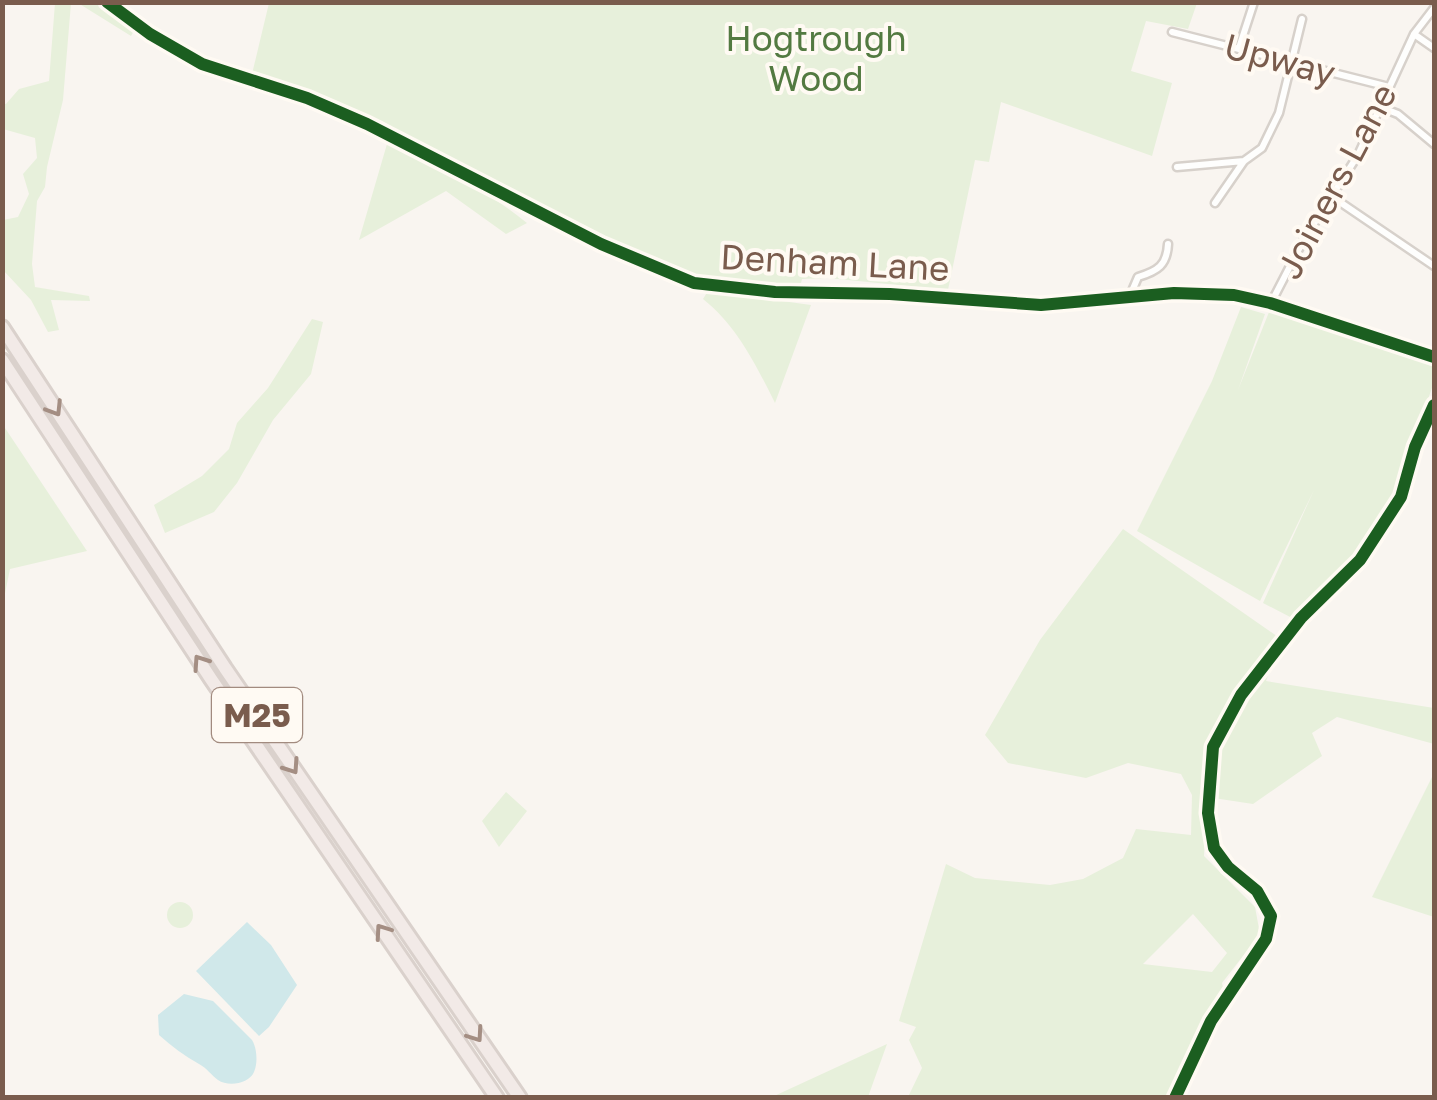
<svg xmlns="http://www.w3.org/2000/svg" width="1437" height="1100" font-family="'Golos Text',sans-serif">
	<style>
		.green { fill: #e7f0db; fill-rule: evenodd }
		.water { fill: #d0e8ea }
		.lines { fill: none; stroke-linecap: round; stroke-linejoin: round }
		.minor-casing { stroke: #d7d1cb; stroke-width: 11 }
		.motorway-casing { stroke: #dad1cc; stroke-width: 18 }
		.minor { stroke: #fefefd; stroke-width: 6 }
		.motorway { stroke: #f2eae7; stroke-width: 12 }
		.cycleway-casing { stroke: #fffaf3; stroke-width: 19 }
		.cycleway { stroke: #1b5e20; stroke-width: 12 }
		.oneway { stroke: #a48e83 }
		.labels { text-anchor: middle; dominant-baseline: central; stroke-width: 8; stroke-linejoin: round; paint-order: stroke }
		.shield { fill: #fffaf3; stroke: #a28b7f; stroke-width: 2.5 }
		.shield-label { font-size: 32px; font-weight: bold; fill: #7a5c4d }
		.park-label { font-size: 35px; fill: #537a41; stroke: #fffaf3 }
		.street-label { font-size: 35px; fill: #7a5c4d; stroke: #fffaf3 }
	</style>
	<rect width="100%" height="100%" fill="#f9f5f0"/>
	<path class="green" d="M55,3H71L63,100L47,167L45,187L37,201L32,264L35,287L89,296L90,301L51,300L59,330L48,332L31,300L3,270V220L18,217L29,194L23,174L37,158L35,138L3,129L2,103L6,104L19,89L49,81Z
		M78,3H96L135,29L131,36Z
		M269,3H1197L1188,29L1146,21L1131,71L1172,83L1152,156L1001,102L989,162L975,160L948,290L828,278L802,279L800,287C727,288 688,279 622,248L616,252L510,196L382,121L252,74Z
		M387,144C435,164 487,190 527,223L506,234L446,191L359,240Z
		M708,291L811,305L775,403C756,365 737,326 703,299Z
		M1241,307L1265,314L1238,390L1269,312L1332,329L1434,363V382L1394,498L1350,562L1294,619L1263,603L1314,490L1260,601L1137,531L1212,381Z
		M312,319L323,322L311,374L273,420L237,483L214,512L165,533L154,505L202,476L229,449L237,423L268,388Z
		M3,425L87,551L10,569L3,603Z
		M1123,529L1281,639L1266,681L1434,708V744L1337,717L1312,733L1322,756L1253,804L1207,797L1204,856L1255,907L1260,934L1222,983L1225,996L1174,1097H908L922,1068L909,1040L916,1027L899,1021L946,864L975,878L1050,885L1083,879L1123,858L1136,829L1191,835L1192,795L1181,774L1128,763L1086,778L1008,763L985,735L1040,640ZM1193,914L1227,953L1212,972L1143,964Z
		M1434,773V917L1372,897Z
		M506,792L527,811L499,847L482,821Z
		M167 915a13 13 0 1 1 26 0a13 13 0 1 1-26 0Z
		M887,1044L868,1097H772Z"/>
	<path class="water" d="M247,922L271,945L297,985L269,1027L259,1036L196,971Z
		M184,994L213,1001L252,1040C257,1048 258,1063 254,1072C249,1084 228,1087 218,1080C211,1075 207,1068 199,1064C185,1056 171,1046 159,1035L158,1015Z"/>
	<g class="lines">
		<g class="minor-casing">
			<path id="minor" d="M107,2L150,34L202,64L307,98L367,124L601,244L694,283L775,292L890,294L1041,305L1174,293L1234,295L1270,303L1434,357
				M1172,32L1389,87
				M1414,34L1434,48
				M1239,48L1254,2
				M1380,107L1398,114L1434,144
				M1177,167L1244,161
				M1331,196L1434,266
				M1215,203L1244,161L1262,148L1279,113L1302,19
				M1129,298L1138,277C1158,271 1167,265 1168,244
				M1271,303L1303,241L1358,155L1414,34L1434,8
				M1175,1098L1211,1021L1266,939L1271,916L1257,891L1228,867L1214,848L1208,813L1213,747L1241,695L1301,618L1360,560L1401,497L1415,447L1434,405"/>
		</g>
		<g class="motorway-casing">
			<path id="motorway" d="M2,327L225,668L520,1098
				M2,360L211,679L497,1098"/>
		</g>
		<use href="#minor" class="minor"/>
		<use href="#motorway" class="motorway"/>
		<g class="cycleway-casing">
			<path id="cycleway" d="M107,2L150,34L202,64L307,98L367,124L601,244L694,283L775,292L890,294L1041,305L1174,293L1234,295L1270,303L1434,357
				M1175,1098L1211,1021L1266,939L1271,916L1257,891L1228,867L1214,848L1208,813L1213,747L1241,695L1301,618L1360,560L1401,497L1415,447L1434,405"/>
		</g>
		<use href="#cycleway" class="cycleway"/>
	</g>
	<defs><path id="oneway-chevron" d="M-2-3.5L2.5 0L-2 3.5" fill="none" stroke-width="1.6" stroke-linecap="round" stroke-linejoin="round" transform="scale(2.5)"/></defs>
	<g class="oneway">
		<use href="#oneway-chevron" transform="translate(55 409) rotate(58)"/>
		<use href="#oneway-chevron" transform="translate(200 662) rotate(-124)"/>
		<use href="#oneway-chevron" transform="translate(292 767) rotate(56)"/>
		<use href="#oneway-chevron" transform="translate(382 931) rotate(-125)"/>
		<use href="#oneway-chevron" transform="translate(476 1035) rotate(55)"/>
	</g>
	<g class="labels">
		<rect class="shield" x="212" y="688" width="90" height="54" rx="8"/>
		<g class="shield-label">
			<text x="257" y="715">M25</text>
		</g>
		<g class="park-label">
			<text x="816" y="38">Hogtrough<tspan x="816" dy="40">Wood</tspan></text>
		</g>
		<g class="street-label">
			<text transform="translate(1280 59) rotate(15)">Upway</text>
			<text transform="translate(1336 181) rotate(-62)">Joiners Lane</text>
			<text transform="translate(835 262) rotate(3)">Denham Lane</text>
		</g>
	</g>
	<rect width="1437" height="1100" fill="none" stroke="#7a5c4d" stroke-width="10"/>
</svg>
